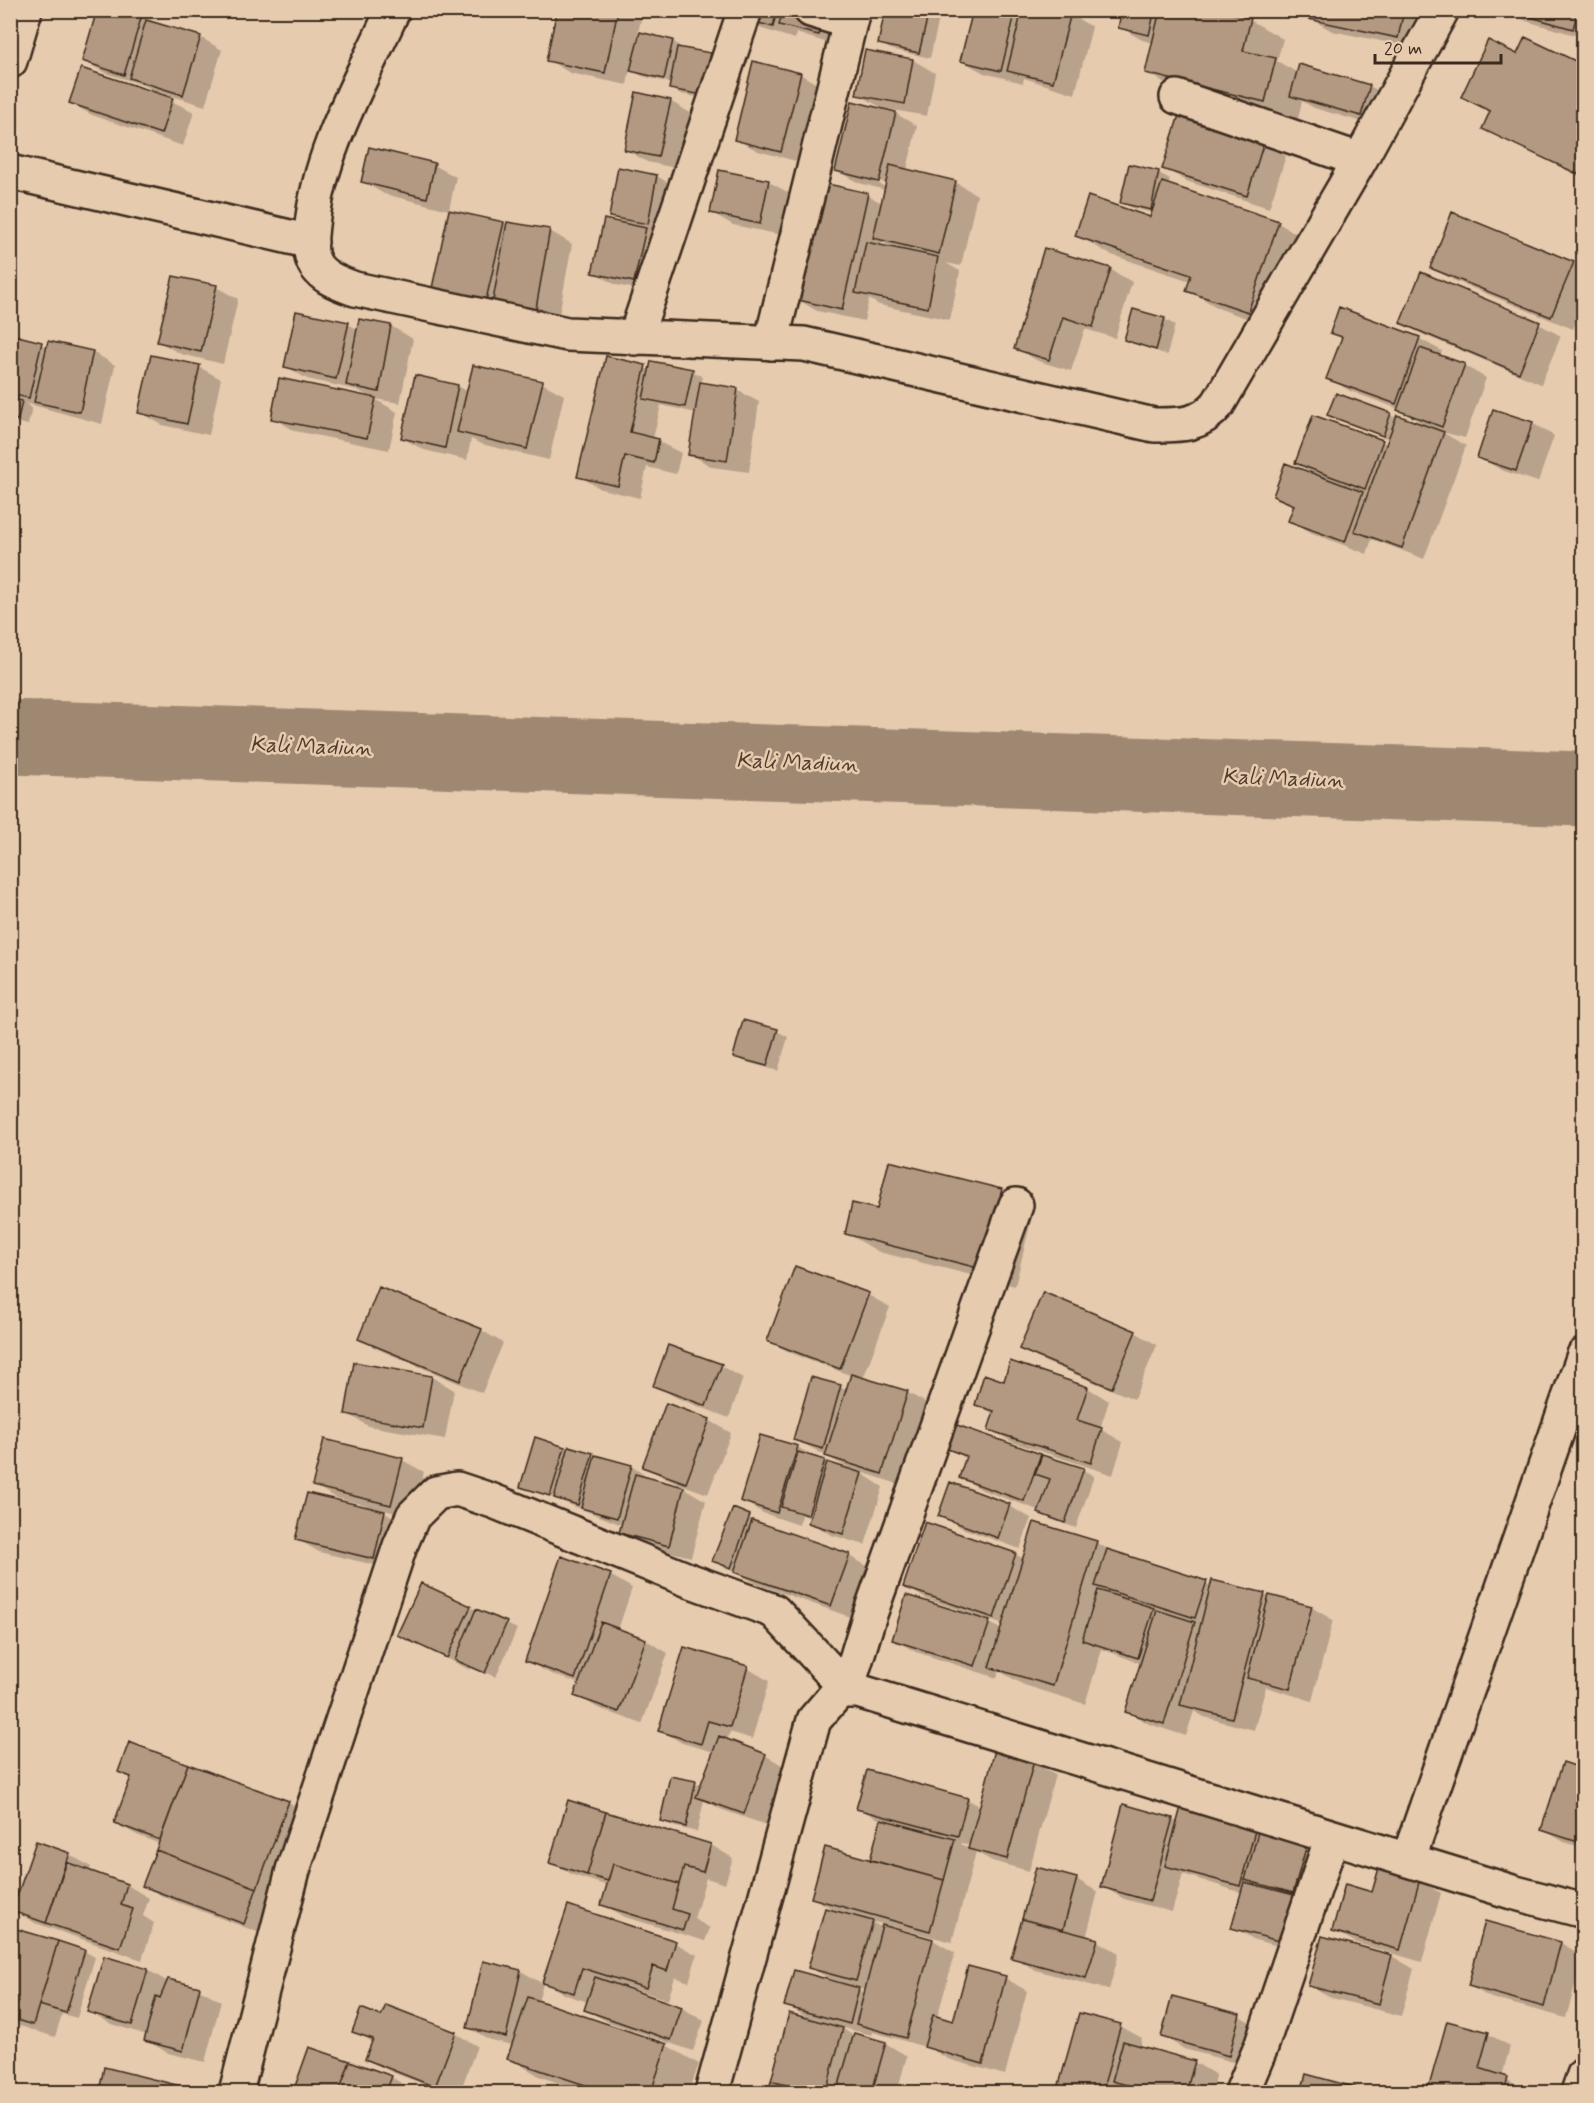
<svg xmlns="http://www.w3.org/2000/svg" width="1594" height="2103" font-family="Mynerve,sans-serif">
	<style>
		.shadow { fill: #0003; fill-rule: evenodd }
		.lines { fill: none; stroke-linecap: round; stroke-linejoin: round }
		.river { stroke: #9e8872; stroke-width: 75 }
		.building { fill: #b39981; stroke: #3b2a1e; stroke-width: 1.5 }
		.minor-casing { stroke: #3b2a1e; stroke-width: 38 }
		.minor { stroke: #e7cbae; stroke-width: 33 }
		.labels { text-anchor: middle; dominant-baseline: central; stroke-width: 5; stroke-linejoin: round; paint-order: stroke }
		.water-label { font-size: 22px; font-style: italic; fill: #4f3d2f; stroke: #e7cbae }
	</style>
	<rect width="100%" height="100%" fill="#e7cbae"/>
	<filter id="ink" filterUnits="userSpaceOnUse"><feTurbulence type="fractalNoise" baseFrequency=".0167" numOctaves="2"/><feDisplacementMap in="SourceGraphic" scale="12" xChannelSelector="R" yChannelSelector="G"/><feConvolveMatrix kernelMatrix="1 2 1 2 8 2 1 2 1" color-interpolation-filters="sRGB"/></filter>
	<g filter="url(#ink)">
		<path class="shadow" d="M122,10L200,37L222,50L205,106L159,92V95L194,112L183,146L92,115L70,103L157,93L144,85L105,73L84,61Z
			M559,10H643L638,33L673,41L683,49L711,55L721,61L713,100L681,94L670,88L671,83L642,76L630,69L627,85L570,73L548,60Z
			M741,10H851L841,47L796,33L795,39L762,29L740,17Z
			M887,10H918L939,19L930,58L890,49L880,43Z
			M974,10H1055L1070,14L1092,27L1075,94L1024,78L1023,83L984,73L962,61Z
			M1123,10H1212L1250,20L1283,39L1277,61L1298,73L1370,86L1392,99L1383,128L1314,108L1302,101L1298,119L1179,91L1146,72L1153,43L1142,40L1120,27Z
			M1311,10H1428L1420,49L1332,31L1310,18Z
			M1507,10H1584V45L1582,37L1526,21Z
			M1518,56L1584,67V179L1484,128L1491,112L1463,96Z
			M913,60L935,73L927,116L882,108L858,94Z
			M800,74L822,87L803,163L758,151L736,139Z
			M670,101L692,114L680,169L647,162L625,149Z
			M895,113L917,126L907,170L955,182L977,195L961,266L946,263L960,271L950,320L879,305L869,299L864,321L817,311L795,298L867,195L882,203L885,190L859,183L837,171ZM874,177L886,184V188L872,179ZM882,242L892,248L881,246Z
			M1264,143L1286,156L1269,208L1186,181L1164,168Z
			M434,165L456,177L449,210L384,194L362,181Z
			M1130,166L1159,173L1170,179L1168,185L1278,223L1311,242L1281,330L1220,309L1188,290L1190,281L1109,254L1077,235L1151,219L1153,213L1132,208L1122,202Z
			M720,172L769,182L791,194L782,235L733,225L711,212Z
			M657,176L678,189L669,235L650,232L667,242L656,293L616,285L594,272L624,224L610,216Z
			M503,223L550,231L572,244L557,326L456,300L434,288Z
			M1573,263L1584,269V303L1573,329L1453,280L1431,267Z
			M1110,269L1132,282L1115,338L1085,329L1071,371L1038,361L1016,348Z
			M216,287L238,299L223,364L181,354L159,342Z
			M1340,309L1420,339L1442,351L1440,357L1465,366L1486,378L1465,438L1442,432L1466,446L1424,559L1372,539L1367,554L1312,533L1290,521L1295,507L1274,496L1318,477L1297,463L1382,441L1387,445L1389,439L1329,414L1337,395L1397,418L1423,424L1399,409L1350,391L1328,378L1343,339L1332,332Z
			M1164,319L1175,325L1167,355L1126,340Z
			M361,321L391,326L413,339L400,403L375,399L397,412L389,450L295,431L273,418L370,397L357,390L307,379L285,366L348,324L359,330Z
			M1402,322L1539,324L1561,336L1541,384L1424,335Z
			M10,336L48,347L49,343L93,352L115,365L102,424L25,403L32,408L28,425L10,421Z
			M607,358L651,370L692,371L703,377L701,384L737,390L759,402L749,472L712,467L690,454L696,413L661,405L653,439L681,453L676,474L647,467L640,498L601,489L579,476Z
			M199,367L221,379L209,435L162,425L140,412Z
			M416,377L458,386L468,392L542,383L564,395L549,460L481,444L471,439L467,460L424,450L402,438Z
			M1532,423L1554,436L1538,482L1501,470L1479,457Z
			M777,1031L788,1037L778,1071L746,1062L735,1056Z
			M1001,1191L1034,1209L1015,1286L879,1252L846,1233L878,1211Z
			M868,1295L890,1307L863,1379L908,1393L930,1405L904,1486L858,1471L883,1487L865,1545L831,1535L809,1522L811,1518L802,1515L799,1525L763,1513L741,1500L797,1447L828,1464L852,1470L795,1439L840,1387L847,1391L852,1376L791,1353L769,1341Z
			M481,1330L503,1343L482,1393L382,1351L360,1339Z
			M1135,1332L1157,1345L1134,1399L1043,1361L1021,1349Z
			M721,1366L743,1378L729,1418L677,1398L655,1385Z
			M432,1377L454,1390L445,1439L368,1426L346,1413Z
			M1005,1383L1088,1388L1109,1401L1100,1429L1123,1442L1113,1475L1012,1442L990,1429L995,1415L977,1404Z
			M709,1420L731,1433L708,1494L666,1479L644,1466Z
			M955,1425L1083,1470L1094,1476L1076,1528L1050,1519L1041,1511L982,1490L960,1477L967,1459L947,1447Z
			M564,1448L631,1466L653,1480L684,1488L706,1501L691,1557L643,1545L621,1532L622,1525L522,1486Z
			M402,1460L424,1472L413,1517L379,1509L407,1525L396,1570L319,1552L297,1539L366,1508V1505L336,1498L314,1485Z
			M951,1484L1009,1506L1031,1518L1020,1549L962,1528L940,1515Z
			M733,1510L760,1524L849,1556L871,1568L853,1618L757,1584L714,1561Z
			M1096,1542L1116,1554L1212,1586L1264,1595L1311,1607L1333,1620L1312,1701L1266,1687L1254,1730L1204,1717L1194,1711L1186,1736L1149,1724L1127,1711L1142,1664L1102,1649L1085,1704L1024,1685L999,1671L997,1678L916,1652L894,1640L959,1613L960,1610L926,1599L904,1586L1015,1554L1024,1559ZM986,1619L1004,1625L1002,1630L985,1620Z
			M610,1575L632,1588L618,1630L646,1640L668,1653L642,1724L598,1708L576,1695L580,1684L549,1673L527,1661Z
			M470,1607L517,1629L496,1677L471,1667L470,1670L399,1634Z
			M747,1668L769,1681L752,1739L730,1732L727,1741L765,1755L787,1768L766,1825L720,1809L704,1800L697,1832L672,1826L662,1820L671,1777L702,1786L714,1752L682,1743L660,1730Z
			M1033,1762L1055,1775L1029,1871L992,1861L976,1852L952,1942L870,1921L883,1928L933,1940L955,1953L937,2018L954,2022L1005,1978L1027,1991L1005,2075L948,2059L929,2048L873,2032L872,2035L840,2027L854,2036L885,2043L907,2056L897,2092H770L790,2015L811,2020L786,2005L834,1981L810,1968L838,1912L813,1898L871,1862L882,1821L858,1808L967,1799L981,1807ZM962,1843L970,1845V1849L961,1844ZM855,1988L867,1990L866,1994Z
			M120,1771L288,1802L321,1821L266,1935L166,1898L144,1886L160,1844L137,1835L115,1823L132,1779Z
			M1584,1771V1848L1564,1842L1542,1829Z
			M1185,1798L1331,1848L1308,1954L1255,1940L1233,1927L1242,1893L1183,1874L1172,1912L1124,1899L1102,1886L1172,1819L1179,1823Z
			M711,1845L733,1858L725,1884L706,1878L694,1919L710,1928L705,1941L625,1917L603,1905L608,1886L573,1875L551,1862Z
			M69,1854L91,1867L89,1872L127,1885L149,1898L143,1916L154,1923L142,1960L35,1923L14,1910Z
			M1076,1879L1098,1892L1086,1938L1097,1941L1119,1953L1109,1990L1035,1970L1013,1957Z
			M1419,1880L1441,1893L1422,1962L1356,1943L1334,1930L1373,1893Z
			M569,1907L675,1943L697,1955L689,1982L675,1977L668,2000L625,1986L624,1989L682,2008L704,2021L693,2051L608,2022L586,2010L588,2002L566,1995L544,1982Z
			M1486,1923L1561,1943L1583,1956L1566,2018L1491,1998L1469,1986Z
			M14,1930L84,1951L95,1957L77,2018L62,2014L55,2037L10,2023V1943Z
			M1323,1938L1392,1956L1414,1969L1401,2016L1332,1998L1310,1985Z
			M105,1958L148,1970L168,1982L199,1989L221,2001L205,2062L168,2053L146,2040L147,2035L111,2024L89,2011Z
			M521,1971L543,1984L538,2002L666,2045L699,2064L689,2092H587L541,2077L509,2058L513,2045L490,2040L468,2027Z
			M1080,2015L1120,2026L1142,2038L1140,2047L1194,2062L1216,2075L1212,2092H1135L1128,2089L1127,2092H1059Z
			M1239,2016L1261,2028L1251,2067L1184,2049L1162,2036Z
			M382,2018L455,2033L477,2046L460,2092H444L389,2071L367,2059L373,2042L354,2031Z
			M1488,2034L1510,2046L1502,2077L1529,2092H1435L1429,2090Z
			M310,2049L391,2077L413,2090L412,2092H295Z
			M106,2069L192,2090L196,2092H100Z
			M1307,2076L1367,2092H1302Z"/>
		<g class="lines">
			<path class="river" d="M10,737L1584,789"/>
		</g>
		<path class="building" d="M97,10H127L142,15L124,75L82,61Z
			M557,10H618L605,73L546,61Z
			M740,10H777L773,27L738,17Z
			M783,10H825L819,35L779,25Z
			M885,10L929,11L919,53L878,44Z
			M973,10H1016L1001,71L960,61Z
			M1022,10L1071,13L1053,82L1007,71Z
			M1122,10H1155L1149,35L1118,28Z
			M1160,10H1219L1251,18L1243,51L1276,58L1265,102L1145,73Z
			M1310,10H1404L1398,38L1308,19Z
			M1506,10H1578L1573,29Z
			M146,20L201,36L183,95L129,78Z
			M1584,28V45L1579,44Z
			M640,32L673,40L664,79L630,71Z
			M1525,37L1584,65V177L1482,129L1490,111L1461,97L1488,40L1517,54Z
			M677,47L711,53L703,95L669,89Z
			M865,50L913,59L905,104L856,95Z
			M753,61L801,73L781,152L734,140Z
			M1299,64L1370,85L1361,116L1290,96Z
			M81,68L173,98L161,134L69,103Z
			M636,92L671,100L658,157L624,150Z
			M852,101L896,112L879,182L835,171Z
			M1179,115L1264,142L1247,196L1162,169Z
			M369,147L435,163L427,198L361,182Z
			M1129,164L1159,171L1151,210L1120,203Z
			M890,165L956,181L939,254L873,238Z
			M618,167L657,175L648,224L609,217Z
			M719,170L769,180L760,224L710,213Z
			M819,182L868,193L842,310L794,299Z
			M1162,182L1279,221L1248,312L1186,291L1191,275L1075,236L1088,196L1150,217Z
			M449,210L504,222L486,300L432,288Z
			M1452,212L1574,262L1551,317L1430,268Z
			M604,219L646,228L634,282L592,273Z
			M507,222L550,229L535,314L492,306Z
			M866,242L938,257L928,308L855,293Z
			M1044,248L1111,268L1093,327L1063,317L1049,360L1014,349Z
			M1421,272L1540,322L1519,373L1400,323Z
			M173,276L217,285L201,352L157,342Z
			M1339,307L1420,337L1396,404L1326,379L1342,337L1330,333Z
			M1133,309L1165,318L1156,350L1124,340Z
			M296,311L349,322L336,379L284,367Z
			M359,319L391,325L379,392L346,385Z
			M10,334L42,342L29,398L10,394Z
			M48,341L93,351L80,412L34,402Z
			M1420,348L1465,364L1442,427L1397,410Z
			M151,355L200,365L187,424L138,413Z
			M606,356L646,365L630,432L659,439L654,463L625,456L618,486L577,477Z
			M651,361L693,369L685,407L643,399Z
			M473,365L543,381L527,449L457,432Z
			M415,375L458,385L445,448L401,438Z
			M279,378L376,398L367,438L271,419Z
			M700,382L738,388L727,461L688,455Z
			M1336,393L1391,413L1383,436L1327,415Z
			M10,398L22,401L18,420L10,419Z
			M1493,409L1533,422L1516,471L1477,458Z
			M1313,415L1383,440L1365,489L1295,463Z
			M1397,415L1444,432L1402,548L1354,531Z
			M1285,463L1363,492L1345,542L1288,521L1294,505L1273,496Z
			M743,1020L778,1029L767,1066L733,1057Z
			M889,1161L1002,1189L982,1269L845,1234L852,1203L877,1209Z
			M795,1266L869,1293L840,1369L767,1341Z
			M379,1287L482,1329L460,1381L358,1339Z
			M1043,1292L1136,1331L1112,1388L1019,1349Z
			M668,1345L722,1364L706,1406L653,1386Z
			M1010,1361L1088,1387L1077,1420L1102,1428L1091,1463L988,1430L994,1411L975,1405L984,1374L1004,1381Z
			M354,1362L432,1376L423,1428L345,1414Z
			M851,1374L908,1391L882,1474L825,1456Z
			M811,1377L841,1385L823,1449L793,1440Z
			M666,1403L710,1419L686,1483L642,1467Z
			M954,1424L1041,1454L1024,1501L959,1478L966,1456L945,1448Z
			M760,1435L798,1446L777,1513L740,1501Z
			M535,1437L565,1447L550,1496L520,1487Z
			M324,1439L403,1458L391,1505L312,1486Z
			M569,1446L593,1453L578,1505L554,1498Z
			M798,1452L825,1460L808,1515L781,1507Z
			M595,1455L632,1465L617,1518L581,1508Z
			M1042,1455L1084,1468L1065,1523L1038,1513L1050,1479L1035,1474Z
			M827,1462L862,1473L843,1534L808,1523Z
			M635,1474L684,1487L669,1546L619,1533Z
			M950,1482L1010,1504L998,1538L938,1516Z
			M307,1493L385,1511L374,1559L295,1540Z
			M733,1508L750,1515L731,1568L712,1561Z
			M752,1520L850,1554L831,1606L734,1572Z
			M925,1522L1016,1553L994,1618L903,1587Z
			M1034,1522L1097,1541L1053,1686L989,1667Z
			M1107,1549L1207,1581L1195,1618L1095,1586Z
			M561,1556L611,1574L575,1679L525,1661Z
			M1212,1580L1265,1593L1232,1718L1180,1705Z
			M421,1583L471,1606L447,1658L397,1635Z
			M1098,1590L1154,1608L1138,1658L1082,1640Z
			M906,1595L990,1621L975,1666L892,1640Z
			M1269,1595L1312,1606L1290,1689L1247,1678Z
			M476,1609L507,1622L485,1673L455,1660Z
			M1157,1610L1195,1622L1164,1724L1125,1712Z
			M601,1622L646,1639L619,1712L574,1696Z
			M684,1647L748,1666L730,1727L708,1721L701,1744L658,1731Z
			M719,1736L766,1754L744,1814L696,1797Z
			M129,1742L188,1764L160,1840L114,1823L131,1777L118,1772Z
			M995,1750L1034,1761L1007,1859L968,1849Z
			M1563,1762L1584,1769V1844L1541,1830Z
			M188,1764L289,1801L257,1888L156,1850Z
			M867,1770L968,1798L958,1836L856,1809Z
			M670,1776L696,1781L686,1827L660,1821Z
			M1184,1796L1259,1816L1240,1886L1165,1866Z
			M568,1800L606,1812L587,1875L549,1863Z
			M1123,1804L1173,1818L1150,1901L1101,1887Z
			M606,1812L711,1844L703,1872L684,1867L679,1884L613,1864L608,1881L587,1875Z
			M881,1819L955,1839L944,1880L870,1860Z
			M1261,1821L1310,1834L1293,1893L1245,1880Z
			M36,1841L70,1853L46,1923L12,1911Z
			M825,1847L944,1880L930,1931L811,1898Z
			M156,1850L257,1888L244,1924L142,1886Z
			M66,1862L127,1884L121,1905L133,1909L120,1948L46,1923Z
			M613,1864L679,1884L672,1909L688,1914L683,1930L601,1905Z
			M1036,1867L1077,1878L1063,1930L1022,1919Z
			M1379,1868L1420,1879L1400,1950L1332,1931L1345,1884L1372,1892Z
			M1244,1882L1298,1896L1286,1943L1231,1928Z
			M568,1905L676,1941L667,1971L653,1966L646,1988L582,1968L574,1993L542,1983Z
			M825,1908L873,1921L856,1981L808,1968Z
			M1022,1919L1098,1939L1086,1978L1011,1958Z
			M1485,1921L1561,1942L1544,2007L1468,1986Z
			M882,1925L933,1939L906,2038L856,2024Z
			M13,1928L58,1941L33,2025L10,2018V1938Z
			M1322,1936L1392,1955L1379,2004L1308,1986Z
			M58,1941L85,1950L66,2013L39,2005Z
			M104,1956L148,1969L132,2025L87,2012Z
			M483,1961L521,1970L506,2037L467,2028Z
			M968,1966L1006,1976L983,2064L924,2047L933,2015L953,2021Z
			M794,1970L859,1988L850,2024L784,2006Z
			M595,1977L682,2007L671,2040L584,2010Z
			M168,1979L200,1987L183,2051L144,2041L156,1996L160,1998Z
			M1172,1996L1240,2014L1229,2056L1161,2037Z
			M528,1997L667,2044L651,2092H606L507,2059Z
			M386,2005L456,2032L435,2087L365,2059L373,2039L352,2032L361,2008L381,2016Z
			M789,2013L843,2028L826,2092H813L771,2081Z
			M1079,2013L1121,2024L1102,2092H1057Z
			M1447,2021L1489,2032L1479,2068L1508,2077L1504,2092L1428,2090Z
			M854,2033L886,2042L872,2092H837Z
			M1123,2041L1195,2061L1186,2092H1154L1112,2081Z
			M309,2047L350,2061L339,2092H293Z
			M350,2061L392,2076L386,2092H339Z
			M104,2067L193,2089L192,2092H99Z
			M1306,2074L1372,2092H1301Z
			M771,2081L813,2092H768Z"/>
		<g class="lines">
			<g class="minor-casing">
				<path id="minor" d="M393,10C362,79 320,149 312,225C311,235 309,247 312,257C317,276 338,283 355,289L567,334L804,344L1154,425C1181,425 1199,426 1218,404L1360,160L1442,10
					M811,10L850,22
					M10,61L25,10
					M1177,97L1360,160
					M10,172L311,242
					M635,338L745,10
					M771,343L853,10
					M847,1689L869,1617L1016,1205
					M1408,1860L1584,1355
					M236,2092L293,1870L400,1546L413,1516L436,1493L457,1489L493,1501L691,1581L774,1611L847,1689
					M712,2092L814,1720L839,1691H858L1512,1892L1584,1911
					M1242,2092L1261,2047L1332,1837
					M1578,2092L1584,2075"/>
			</g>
			<use href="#minor" class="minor"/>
		</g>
	</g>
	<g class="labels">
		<g class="water-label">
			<text transform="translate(311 747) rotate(2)">Kali Madiun</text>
			<text transform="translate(797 763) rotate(2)">Kali Madiun</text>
			<text transform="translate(1283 779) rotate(2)">Kali Madiun</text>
		</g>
	</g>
	<rect width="1594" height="2103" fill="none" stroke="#e7cbae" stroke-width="36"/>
	<rect x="18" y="18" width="1558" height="2067" fill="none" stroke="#3b2a1e" stroke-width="2" filter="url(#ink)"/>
	<path d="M1375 54v9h126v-9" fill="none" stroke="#3b2a1e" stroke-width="3"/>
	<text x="1384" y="54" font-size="18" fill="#3b2a1e" stroke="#e7cbae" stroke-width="4.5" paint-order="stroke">20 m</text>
</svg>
